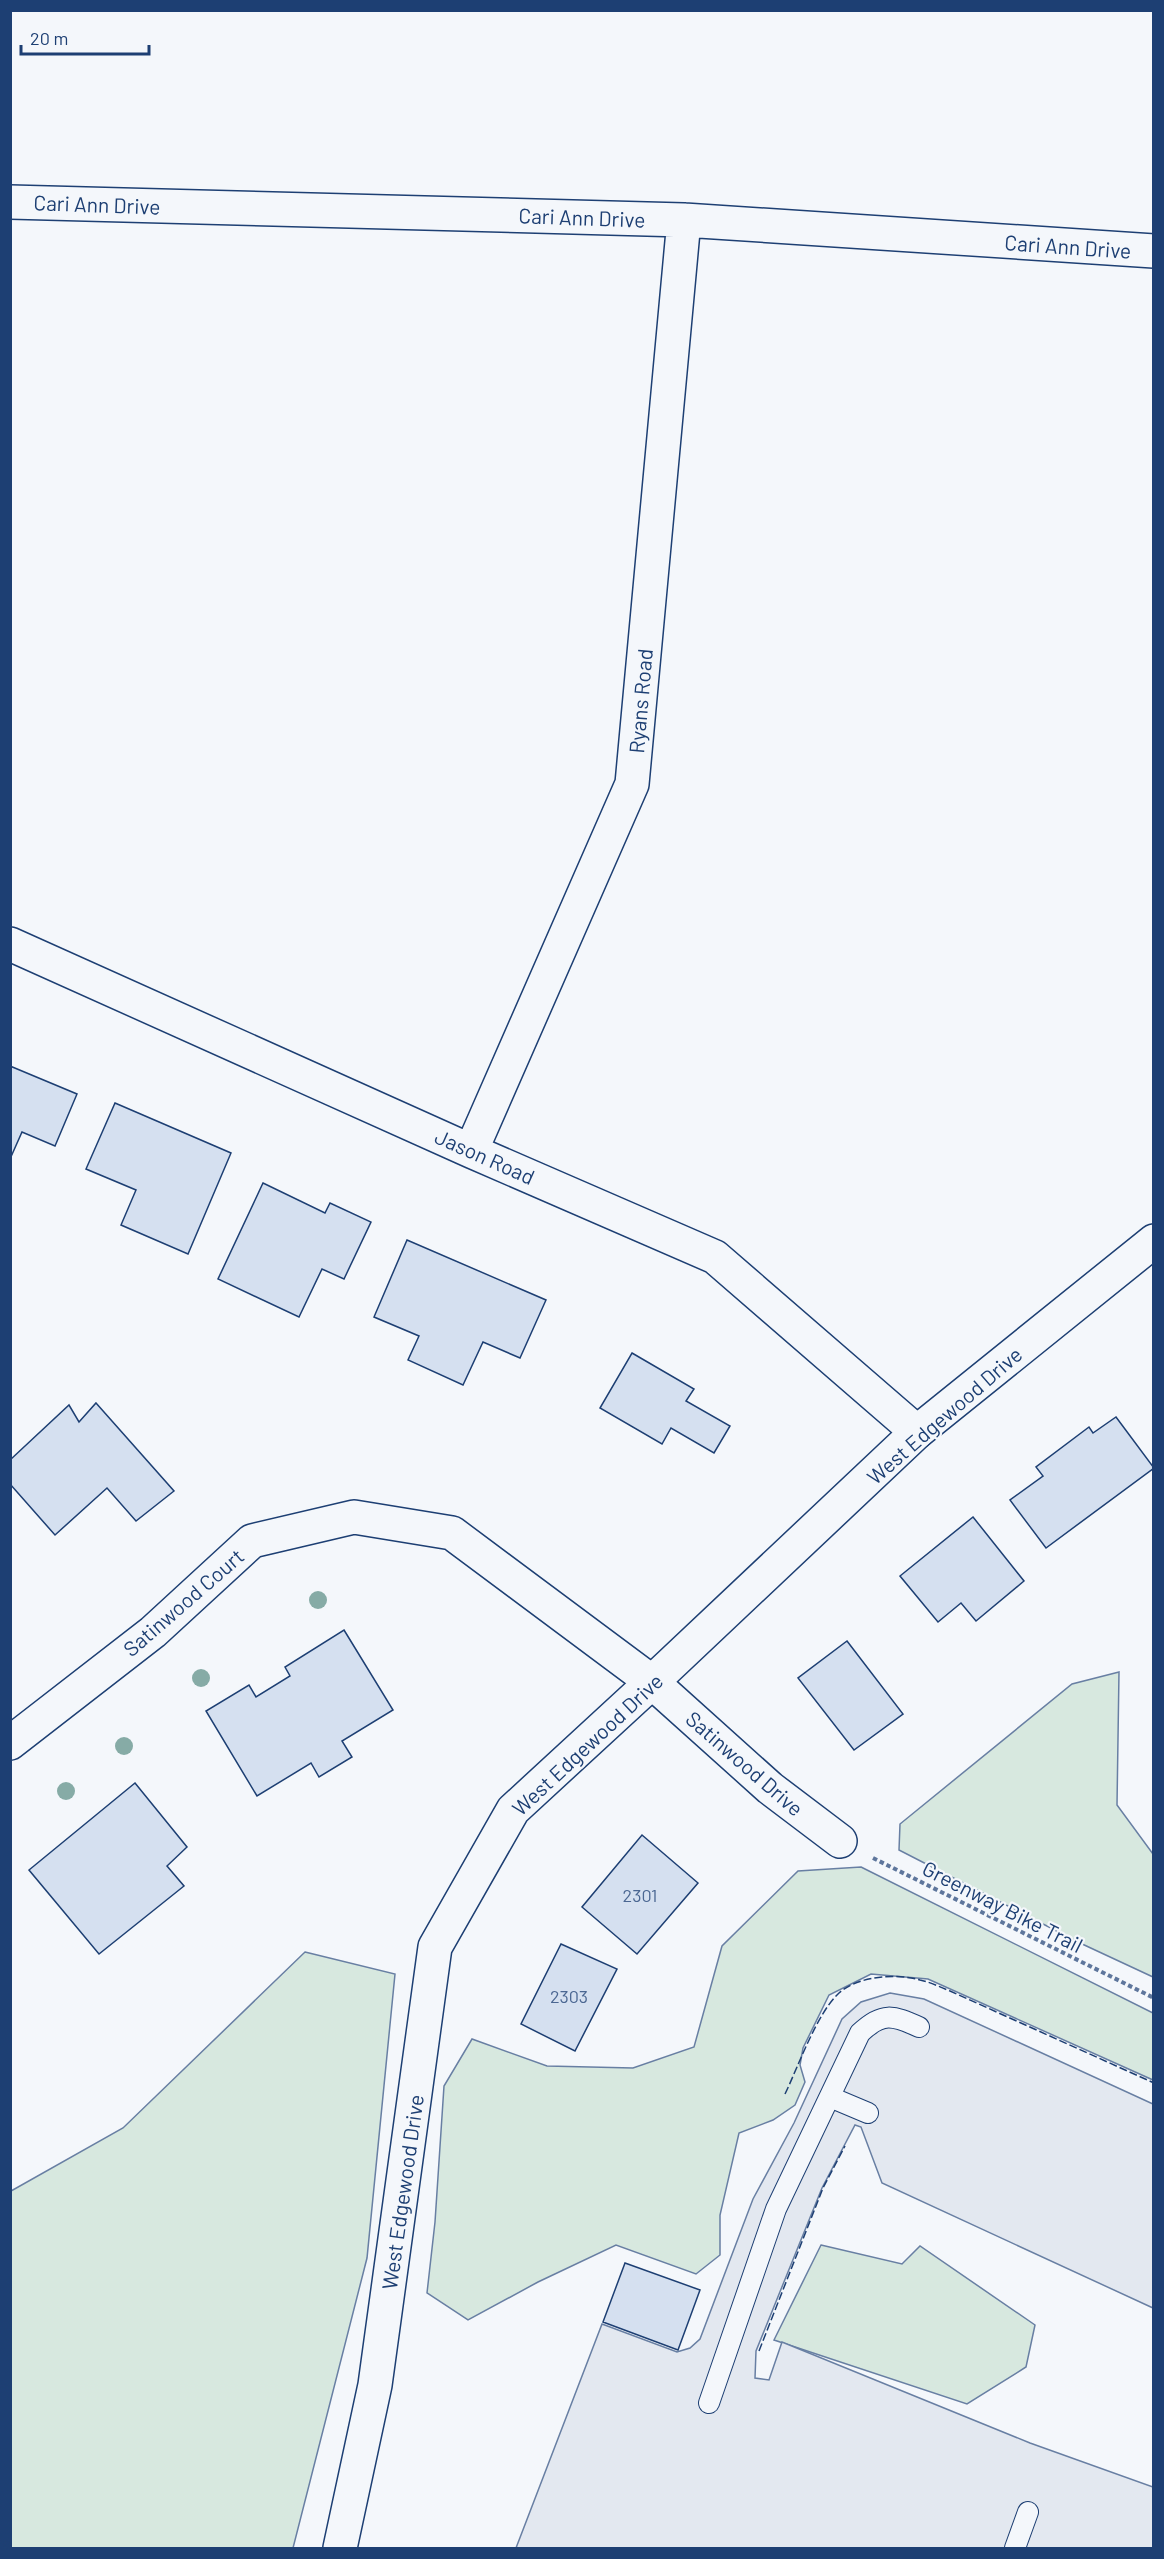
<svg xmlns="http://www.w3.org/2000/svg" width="1164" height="2559" font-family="Barlow,sans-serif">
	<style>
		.green { fill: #d7e8df; stroke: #687fa3; stroke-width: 1.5 }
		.parking { fill: #e3e8f0; stroke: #687fa3; stroke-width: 1.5 }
		.building { fill: #d5e0f0; stroke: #1d3f73; stroke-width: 1.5 }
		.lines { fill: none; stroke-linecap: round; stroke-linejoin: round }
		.lane-casing { stroke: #1d3f73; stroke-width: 22 }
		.street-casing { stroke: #1d3f73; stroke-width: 36 }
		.secondary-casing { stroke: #1d3f73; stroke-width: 36 }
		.path { stroke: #5e769c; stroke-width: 4; stroke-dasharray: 4.5 3; stroke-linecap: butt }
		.lane { stroke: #f4f7fb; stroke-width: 20 }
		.street { stroke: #f4f7fb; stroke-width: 33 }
		.secondary { stroke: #f4f7fb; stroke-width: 33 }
		.fence { stroke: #1d3f73; stroke-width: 1.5; stroke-dasharray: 8 3; stroke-linecap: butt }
		.tree { fill: #86aba6 }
		.labels { text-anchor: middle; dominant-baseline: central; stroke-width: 4.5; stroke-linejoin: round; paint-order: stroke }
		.number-label { font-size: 18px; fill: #4b6792 }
		.street-label { font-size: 21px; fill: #1d3f73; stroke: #f4f7fb }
	</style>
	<rect width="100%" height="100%" fill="#f4f7fb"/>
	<path class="green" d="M1119,1672L1117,1805L1153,1854V1977L1080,1943L899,1850L900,1824L1072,1684Z
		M861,1867L1153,2013V2080L928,1979L871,1974L829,1995L803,2048L800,2065L805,2082L795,2105L773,2120L739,2133L720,2215V2255L696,2274L616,2245L538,2282L468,2320L427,2293L435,2222L444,2086L472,2039L547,2066L633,2068L694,2047L722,1946L798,1871Z
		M305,1952L395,1974L367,2258L293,2548H11V2191L123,2128Z
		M821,2245L902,2264L920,2246L1035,2325L1026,2367L967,2404L774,2340Z"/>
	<path class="parking" d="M890,1993L924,1999L1153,2104V2308L882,2183L861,2127L855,2125L822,2188L756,2351L755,2378L769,2380L782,2342L1030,2443L1153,2487V2548H516L602,2324L677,2352L690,2348L700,2339L753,2199L794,2123L842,2019L861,2002Z"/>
	<path class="building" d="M10,1066L77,1094L55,1146L22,1132L10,1159Z
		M115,1103L231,1153L188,1254L121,1225L136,1190L86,1169Z
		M263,1183L325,1213L330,1203L371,1222L344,1279L322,1269L299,1317L218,1279Z
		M407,1240L546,1300L520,1358L483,1342L463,1385L408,1360L419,1336L374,1317Z
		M632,1353L694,1389L686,1401L730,1426L714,1453L671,1428L662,1444L600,1408Z
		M96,1403L174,1491L136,1521L107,1488L55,1535L10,1484V1460L69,1405L79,1422Z
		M1116,1417L1154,1468L1046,1548L1010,1500L1043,1476L1036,1467L1089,1427L1093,1433Z
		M973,1517L1024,1581L976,1621L961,1603L938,1622L900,1576Z
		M344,1630L393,1710L342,1741L352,1757L319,1777L311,1763L257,1796L206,1711L249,1685L256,1697L290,1676L285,1667Z
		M847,1641L903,1714L854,1750L798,1678Z
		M135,1783L187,1847L167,1866L184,1886L99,1954L29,1870Z
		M642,1835L698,1883L637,1954L582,1907Z
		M561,1944L617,1969L575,2051L521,2024Z
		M625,2263L700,2290L678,2350L603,2322Z"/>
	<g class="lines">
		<g class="lane-casing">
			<path id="lane" d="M830,2097L868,2113
				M709,2403L776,2209L860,2033C882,2012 893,2015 919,2027
				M1015,2548L1028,2512"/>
		</g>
		<g class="street-casing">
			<path id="street" d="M10,202L684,220L1154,251
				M10,944L471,1151L715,1257L917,1432
				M471,1151L632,784L684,220
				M10,1743L153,1632L252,1541L354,1517L452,1533L652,1682L770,1788L840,1841"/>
		</g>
		<g class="secondary-casing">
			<path id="secondary" d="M340,2548L375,2385L435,1947L513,1810L652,1682L917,1432L1154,1241"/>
		</g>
		<path class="path" d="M873,1858L1154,1998"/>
		<use href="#lane" class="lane"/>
		<use href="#street" class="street"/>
		<use href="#secondary" class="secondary"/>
		<path class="fence" d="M785,2094C798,2067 817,2013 839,1993C858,1976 896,1973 920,1980C930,1982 940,1987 950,1991L1154,2083
			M759,2351L823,2188L845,2146"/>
	</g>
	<g class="tree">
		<circle cx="318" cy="1600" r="9"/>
		<circle cx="201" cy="1678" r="9"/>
		<circle cx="124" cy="1746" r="9"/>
		<circle cx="66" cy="1791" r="9"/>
	</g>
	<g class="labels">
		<g class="number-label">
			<text x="640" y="1895">2301</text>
			<text x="569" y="1996">2303</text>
		</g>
		<g class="street-label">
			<text transform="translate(97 204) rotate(2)">Cari Ann Drive</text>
			<text transform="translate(582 217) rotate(2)">Cari Ann Drive</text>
			<text transform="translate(1068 246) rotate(4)">Cari Ann Drive</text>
			<text transform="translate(640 701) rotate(-85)">Ryans Road</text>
			<text transform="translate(485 1156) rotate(24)">Jason Road</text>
			<text transform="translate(944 1415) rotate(-41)">West Edgewood Drive</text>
			<text transform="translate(183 1602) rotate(-41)">Satinwood Court</text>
			<text transform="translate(587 1744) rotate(-43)">West Edgewood Drive</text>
			<text transform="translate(745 1763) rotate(41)">Satinwood Drive</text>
			<text transform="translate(1003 1906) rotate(27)">Greenway Bike Trail</text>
			<text transform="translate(402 2192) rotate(-82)">West Edgewood Drive</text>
		</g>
	</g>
	<rect width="1164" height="2559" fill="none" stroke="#1d3f73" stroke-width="24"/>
	<path d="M21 45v9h128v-9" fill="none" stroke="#1d3f73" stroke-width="3"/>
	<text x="30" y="45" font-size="18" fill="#1d3f73" stroke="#f4f7fb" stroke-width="4.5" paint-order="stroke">20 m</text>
</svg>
